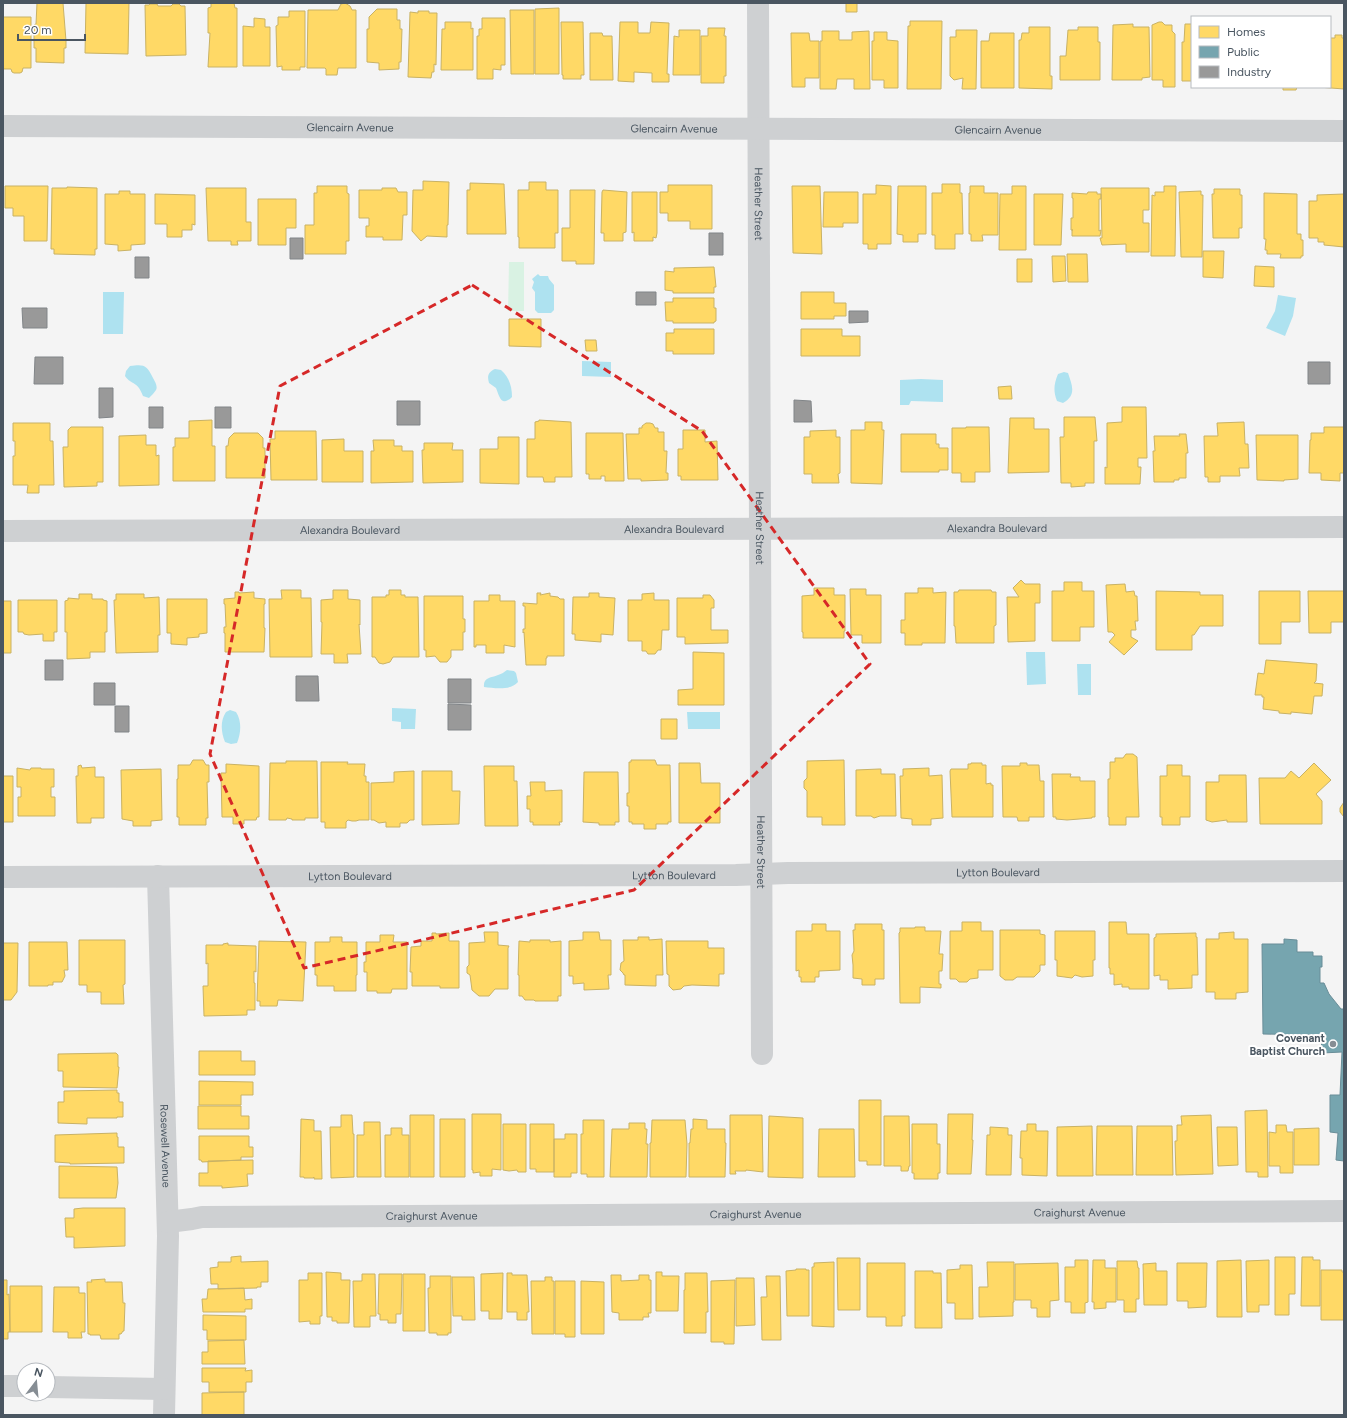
<svg xmlns="http://www.w3.org/2000/svg" width="1347" height="1418" font-family="Figtree,sans-serif">
	<style>
		.green { fill: #d9f2e3 }
		.water { fill: #aee2f0 }
		.homes { fill: #ffd966; stroke: #c9b264 }
		.public { fill: #76a5af; stroke: #698d98 }
		.industry { fill: #999; stroke: #818588 }
		.lines { fill: none; stroke-linecap: round; stroke-linejoin: round }
		.minor { stroke: #ced0d2; stroke-width: 22 }
		.marked { fill: none; stroke: #d62828; stroke-width: 3; stroke-dasharray: 8 5; stroke-linejoin: round }
		.poi-dot { fill: #868d94; stroke: #fff; stroke-width: 1.5 }
		.labels { text-anchor: middle; dominant-baseline: central; stroke-width: 4; stroke-linejoin: round; paint-order: stroke }
		.street-label { font-size: 11px; fill: #4a5661; stroke: #fff }
		.poi-label { font-size: 11px; font-weight: bold; fill: #4a5661; stroke: #fff; text-anchor: end }
	</style>
	<rect width="100%" height="100%" fill="#f4f4f4"/>
	<path class="green" d="M509,262H524V311H508Z"/>
	<path class="water" d="M538,274L540,276H548L549,279L554,285V310L551,313H538L535,310V292L532,288L534,282L532,279Z
		M103,292H124L123,334H103Z
		M1278,295L1296,298L1293,316L1285,336L1266,328L1275,311Z
		M582,361L611,362V377L582,376Z
		M130,366C144,364 147,365 153,378C155,382 158,386 156,390C154,393 151,396 149,398L143,396C137,380 132,386 125,376L126,371Z
		M495,369L501,370C509,377 512,386 512,397C501,408 499,395 496,388L489,383C487,376 488,372 495,369Z
		M1064,372L1068,373C1072,385 1077,395 1063,403L1057,401C1053,391 1054,384 1058,374Z
		M921,379L943,380V402L911,401L909,405H900V380Z
		M1026,652H1045L1046,684L1027,685Z
		M1077,664H1091V695H1078Z
		M507,670L514,671L516,673L518,682C510,691 494,688 484,687C483,677 491,678 498,675C502,674 504,672 507,670Z
		M392,708L416,709L415,729H401V722L392,721Z
		M230,710L236,712C242,721 241,733 237,743L231,744L225,742C221,732 220,721 226,712Z
		M687,712H720V729H688Z"/>
	<path class="homes" d="M37,3H63L66,41V48H64V63L36,62V48H34V25L36,24Z
		M86,3H129L128,54L85,53Z
		M211,3H234L235,8H237V67H208L210,33H208V8L211,7Z
		M345,3L350,6L352,10H356V68H338L337,75H326V69L325,68H307L308,10H338L341,4Z
		M846,3H857V12H846Z
		M150,4H157L158,6H171L173,4H179L181,6H185L186,55L146,56L145,5H149Z
		M559,8V74H535V9Z
		M377,9H397V20H400V29H402L401,62H399V69L379,70V63L367,62V29H369V17Z
		M510,10H534V74H511Z
		M289,11H305V67H300V70H282V66L277,67L276,26L278,25V17H289Z
		M418,11H429V13H437L436,65L434,64V72H432L431,78L408,77L410,12L418,13Z
		M3,17H31V68H23L22,72L20,73H14L12,72L11,69H3Z
		M254,18L265,19V27H270V66H243V26L254,27Z
		M482,18H505V65H501V70L493,69V79H477V36H479V29H482Z
		M910,21H942L941,89H907L908,26H910Z
		M445,22H471V29L473,28V70H441L442,29H445Z
		M561,22H583L584,75H581V79H563V75H562Z
		M620,22H638V33H650L651,22L669,23L667,74H669V82H652V73L634,72V82L618,81Z
		M1159,22H1162L1165,25H1172V31L1175,34V87H1163V80H1152V25Z
		M1133,24V27H1149L1150,77L1142,78V80H1112L1113,25Z
		M1185,24H1192V81H1182V42H1184Z
		M1029,27H1050V76H1052V89L1019,88V40H1021L1022,33H1029Z
		M1078,27H1098V42H1100V80H1060V56H1066L1068,30H1078Z
		M708,28H725L724,36H726V76H724V83H701V36H708Z
		M679,30H700V75H673L674,36L679,37Z
		M956,30H977L976,89H962L963,78L954,80L950,76V37H956Z
		M822,31H839V40H852V32L869,31L870,89H854V79H837L836,89H820V41H822Z
		M874,32H887V40L898,41V88H884V80H872V41H874Z
		M590,33H602L603,36H612L613,80H590Z
		M791,33H809L810,41H819V78H805V87H792Z
		M990,33H1014V88H981V41H989Z
		M1335,35H1342V38H1344V89L1318,87H1330V38H1335Z
		M1283,87H1297L1296,90H1283Z
		M423,181L449,182L448,225H447V237L427,236L421,241L412,231L413,190H423Z
		M529,182H546V190H558V233H555V248H519V237H518V190H529Z
		M470,183L504,184L506,234H467V190H470Z
		M942,184H960V193H962L963,234H955V249H935V235H932V193H942Z
		M668,185H712V229H690V221H668V213H660V192H668Z
		M876,185L891,186V244H877V249H868V244H863V194H876Z
		M5,186H48L47,241H24V216H13V208H5Z
		M317,186H347V193L349,194V241H346V254H305V225H314V193H317Z
		M792,186H820L822,254L793,253Z
		M898,186H926V234H918V242H903V235L897,234Z
		M970,186H984V193H998V235H982L983,241H971V234H969V193H970Z
		M1012,186H1026V250H999L1000,194H1012Z
		M1164,186H1176L1175,256H1151L1152,195L1155,196V192H1164Z
		M67,187L97,188V249H95V255L54,254V249H51L52,188H67Z
		M206,188H246V222H251V241H237L238,245H231V241H208Z
		M382,188H396L398,192H407V215H403L402,240H383V237H366V226H369V218H359V190H382Z
		M1101,188H1149V210H1143V223H1149V252H1126V244L1102,245L1100,238H1102Z
		M1214,189H1240V195H1242V228H1239V238H1213L1212,194H1214Z
		M570,190H595L594,264H576V261H562V228H570Z
		M603,190L627,192L626,232L623,233V241H604V233H601L602,192Z
		M119,191H130V194H145V244L131,245V250L118,251V245L105,244V194H119Z
		M1201,191V195H1203L1202,257H1181L1179,192Z
		M632,192H657V233L656,238L653,237V241H634V232L632,233Z
		M824,192H858V223H843V227H823Z
		M1088,192H1097V194H1101V199H1099V231L1101,230L1100,236H1072V230H1073H1071V218H1073V198H1072V193L1087,194Z
		M1264,193L1297,194V234H1301V240H1303V256H1301V258H1280L1281,254H1267V250H1265L1266,239H1264Z
		M155,194L195,195V225L192,224V230H182V237H167V224H155Z
		M1034,194H1063L1061,245H1034Z
		M1344,194V247L1324,245V242H1318V238H1309V201H1317V195Z
		M258,199H296V228H286V245H258Z
		M1203,251H1224L1223,278L1203,277Z
		M1067,254H1087L1088,282H1068Z
		M1052,256H1065L1066,281L1053,282Z
		M1017,259H1032V282H1017Z
		M1255,266L1274,267V287L1254,286Z
		M714,267L716,287H714V293H673V291L665,290V271L674,272V268Z
		M801,292H834V303H846V316H834V319H801Z
		M673,298H714V308H716V321L714,322V323H673V321H666L665,302H673Z
		M509,319H541V347L509,346Z
		M674,329H714V354H673V351H666V333H674Z
		M801,329H842V336H860V356H801Z
		M585,340H596L597,351H586Z
		M1011,386L1012,399H999L998,387Z
		M1122,407H1146L1147,458H1138V467H1141L1140,484H1105V467L1107,468V423L1122,422Z
		M1064,417H1095L1097,441H1094V483H1085V486L1071,487V483H1061L1060,437H1064Z
		M1010,418H1034V429H1049V472L1008,473Z
		M212,420V446H215V481H173V447H175V438H189V421Z
		M539,420L571,422L572,477H555V482H544L543,477H527V439H535V422L539,421Z
		M865,422H882V430H884L882,484L851,483V430H865Z
		M1244,422L1245,444H1248L1249,468H1239L1240,476H1220V482H1208V477H1205L1204,436H1218L1217,423Z
		M13,423H50V441H53L54,485H39V493H27L28,485H13V456H15V441H13Z
		M646,423H650L653,424L655,428H658V432H664V451H667L666,473H668V480L641,481V479H628L626,434H639V428H642V426Z
		M71,427H103V482H97V486L64,487L63,447H68V430Z
		M966,427H989L990,472H975V482H961V473H952V428H966Z
		M1324,427H1344V473H1340V481L1321,480V473H1309L1310,440H1311V433H1324Z
		M683,430H705V442L717,441L718,480H681V476H678V449H683Z
		M836,430V437H840V473L838,474L839,483H812V474H804V437H810V431Z
		M275,431H316L317,480H271L270,439H275Z
		M234,433H258L263,438V448H265V478H226V446H228L229,438Z
		M586,433H623L624,481H605V476H601V479H589V474H586Z
		M901,434H936V444H939V448H948V470H939V472H901Z
		M1179,434H1186L1188,453H1186V478H1179V480H1174V482H1154L1153,451H1155L1154,436H1180Z
		M146,435V445H156V456L159,455V485L119,486V436Z
		M1256,435H1298V479L1284,480V481L1257,480Z
		M498,437H519V484L480,483V449H498Z
		M344,439V451H363V482H322V440Z
		M373,440H394V446H402V451H413V482L371,483V451H374Z
		M424,443H453L452,450H463V482L423,483L422,450H424Z
		M1021,580L1025,584H1040V603H1035V641L1008,642L1007,597H1019L1013,588Z
		M1064,582H1082V591H1094V627H1080V641H1052V591H1064Z
		M1125,584L1126,592L1134,591L1135,596H1137L1138,621H1135L1136,630H1131V637L1138,641L1124,655L1109,642L1115,635L1112,632H1108L1106,585Z
		M814,588H834V595H845V631H844V638H803V632H802V596L814,595Z
		M918,588H933V593L946,592L945,643H922V645H905V633H901V620H905V593H918Z
		M850,589H866V595H881V643H862V635H851Z
		M281,590H301V598H311L312,657H270L269,599H282Z
		M333,590H348V599L360,600V625L359,624L361,654H347L348,663H334V654H321L322,622H321V600L333,599Z
		M389,590H401V595H405V597H418L419,657H393L390,662L383,664L379,663L375,657H372V597H386V595H389Z
		M959,590H991L992,592H996V625L994,626V643H956L955,626H954V592H958Z
		M1156,591L1200,592V595H1223V626H1200L1194,635H1192V650H1156Z
		M1259,591H1300V622H1281V644H1259Z
		M1308,591H1344V622H1331V633H1309Z
		M235,592H239V593L254,592V598L265,599V604H264V628H265L264,652H225V633H224V627H226L225,604H224V599L235,598Z
		M537,593H541L540,595L550,593V596L558,597L560,599H564V656H547V658H546V665H526L524,632L523,633V629H525V606H523V603L537,604Z
		M589,593H599V597L615,598L613,635L601,634V642L575,640V634H572L573,597H589Z
		M654,593V600H669V630H662L661,650H658L655,654H648L646,651H642V641H628V600H642V594Z
		M79,594H92V599H103V600L107,601V632H105V652H90V658L67,659V632H65V601L68,600V598L79,599Z
		M116,594H144V598L159,597L160,635H158V652L116,653L114,600H116Z
		M489,595H500V601H515V647L504,645V653H486V645H476V647H474V601H489Z
		M703,595H710L714,600V608H711V630H728V643L685,644V637H677V598H703Z
		M424,596H463V619H465V632H463V650H451V657L447,662H440L435,656L426,657V650H424Z
		M167,599H207V633L199,634V637L187,638V645L171,644V633H167Z
		M18,600H57V632H54V641H43V634L29,635L24,634L23,632H18Z
		M3,601H11V653H3Z
		M693,652L724,653V705H678V690L693,689Z
		M1266,660L1317,664L1316,681L1314,683L1323,684L1322,696H1314L1312,714L1291,712V714L1279,713V711L1263,709L1264,697H1262V695H1255L1258,673L1264,674Z
		M661,719H677V739H661Z
		M1126,754H1133L1137,757L1139,817H1126V825H1109V817H1108V779H1110V762H1115V758H1123Z
		M193,760H203L206,765H209V782H207L208,818H206V825H179V817H177V779H178V765H190Z
		M631,760H655L657,765H670L671,822H668V824H656V829H644V824H632V822H629V806H627V793H629V762H631Z
		M844,760L845,825H822V817H807V791L804,788V781L807,778V761Z
		M286,761H317L318,818H305V820H292V819L287,818L286,820H269L270,763H286Z
		M321,762H348L347,764H365L364,776H366V782H369V820H359L356,821H352L348,820L346,822V828H325V822H321Z
		M679,763H700L701,783H720V823H679Z
		M971,763H982V765H986V784L991,783V785H993V817H952L950,771L951,769H968V764H971Z
		M1020,763H1027V765H1039L1040,781H1044V817H1029V821H1018L1017,817H1003L1002,766H1020Z
		M1314,763L1331,780L1316,794L1322,801V824H1260L1259,778H1285L1291,771L1299,778Z
		M226,764L259,766V817H257L256,820H244V824H233V817H222L221,773H226Z
		M81,765L82,768L95,767V777H104V818H91V823H77L76,776H78V766Z
		M1167,765H1182V776H1190V817H1180V825H1162V817H1160V776H1167Z
		M484,766H514V781H517L518,826H485Z
		M17,768L30,770L31,768H41V769H54V787H51V797H55V816H18V797H21V787H17Z
		M929,768V776L942,775L943,818L931,819V825H912V819L901,818L900,776H903V769Z
		M159,769H161L162,820L151,821V826H133V821L122,819L121,770Z
		M879,769H881V774H895L896,816H880L874,818L871,816H856V770Z
		M414,771V820H410L407,823H400V827H386V822L379,823L374,820H371V783L394,782V772Z
		M422,771H452V791H460L459,824L422,825Z
		M584,772H618L619,822H615V825H599V823L583,822Z
		M1052,774H1071L1070,777H1080V781H1095V817H1092V818L1067,820L1056,819V817H1053Z
		M1219,775H1246L1247,822H1227V820L1212,822L1206,820V782H1219Z
		M3,776H13V822H3V826Z
		M530,782H545V791L562,790V822H559L560,825H533V822H530V809H527V796H531Z
		M1344,802V817L1340,812V808Z
		M962,922H981V931H993V970H978V978L970,979L967,982H959L956,979H950V931H962Z
		M1109,922H1126L1127,934H1149V989H1129V987H1122V984L1114,985V974H1110V968H1109Z
		M812,924H826V931H840V970L819,971V977H815V982H801V977H799V970L796,971V931H812Z
		M855,924H882V930H884V979H875V985H862V979L853,978V965L852,955L854,951L853,930H855Z
		M915,927H925V931H941L939,954H943L942,971H939V984H941V988L920,987V1003H900L899,933L900,932V928H915Z
		M1000,930H1040V934L1045,935V965H1040V971L1034,977H1017L1013,980H1005L1000,976Z
		M1055,931H1095V960H1093V976L1082,977L1075,975L1072,978L1057,976V960H1055Z
		M484,932H498V945L509,946L508,948V989H495L489,996H479L472,990L470,975L467,973V967L469,965V943L485,942Z
		M583,932H599L600,940H611V975H608L609,989L584,990V983L573,984V976H569V941L583,940Z
		M1234,932V939H1248V992L1236,993V999H1215V992H1206V939H1219V933Z
		M432,933H436V934L449,933V941H459V988H440V986H412V972H410L411,947L421,946V941H432Z
		M1196,933V937H1197L1198,975H1192V988L1168,989V980H1160V975L1154,976V938L1156,937V934Z
		M380,935H394L393,942H407V989H392L391,993H377V991H367V972H364V962H366V942H380Z
		M330,937H342V942H357V975H356V991H334V986H317V975H315V942H330Z
		M638,937H649V940L662,939L663,975H656V986L625,985V975H624L623,973L620,970L621,963L624,961L623,940H638Z
		M79,940H125V984L123,985L124,1004H101V992H87V985H79Z
		M530,940H550V942L561,941V996H558V1001H535L534,1000H525L522,996H519V975H518L519,941L530,942Z
		M259,941L306,942L303,1001L278,1000L277,1006H260V1001H257Z
		M666,941H708V948H724V974H719V986L692,985L684,986L681,989L673,990L669,986V975L667,974Z
		M29,942H67L68,970H64L65,976L62,982H53V985H48V986H29Z
		M3,943H18L17,992L11,1000H3Z
		M228,943V945L256,946V972L254,971V983H255V1010H247V1015L204,1016L203,986H208V963L206,964V945H223V944Z
		M199,1051H241V1061H255V1075H199Z
		M116,1053L118,1055V1067H119L117,1088L63,1087V1071H58V1054Z
		M199,1081L253,1082V1095H241V1105H199Z
		M117,1090V1093H119V1102H123V1117H117V1118H87V1124L58,1123V1102H64V1091Z
		M859,1100H881V1165H867V1161H859Z
		M198,1106H241V1116H249V1129H198Z
		M1267,1110L1268,1177H1258V1172H1246L1245,1111Z
		M472,1114H501V1170L492,1169V1176H480V1172L473,1173V1170H472Z
		M948,1114H973L972,1140H973L971,1174H947Z
		M341,1115H352L353,1134H354V1177L331,1178L330,1127H341Z
		M410,1115H434V1177H410Z
		M730,1115H762L763,1172L746,1170V1171H735L736,1174H730Z
		M1211,1115L1213,1174L1176,1175L1175,1141H1177V1125H1182L1181,1116Z
		M769,1116L803,1118V1178L768,1177Z
		M884,1116H909L910,1166H909L908,1171H901V1166H884Z
		M301,1119L314,1120V1131H321L322,1179H314V1177L313,1178H304V1177H300Z
		M440,1119H465V1177H440Z
		M693,1119L707,1120V1129H725V1143H726L725,1177H689V1143H690L691,1129H693Z
		M583,1120H604V1177H587V1174H581V1134H583Z
		M652,1120H685L687,1144L686,1177H650V1143H651Z
		M364,1122H380L381,1177H357V1135H364Z
		M629,1123H645V1129H647L646,1144H648L647,1177H610L612,1129H629Z
		M503,1124H526V1172H518L517,1170L509,1171L503,1170Z
		M530,1124H554V1172H536V1169H530Z
		M912,1124H937V1144H940V1173H938V1179H914V1173H912Z
		M1027,1124H1036V1131H1048L1047,1176L1022,1175V1158H1020L1021,1131H1027Z
		M1276,1125H1286L1287,1132H1293V1173H1280V1166H1269V1132L1276,1133Z
		M1092,1126L1093,1176H1057V1127Z
		M1097,1126H1132L1133,1175H1096Z
		M1137,1126H1172L1173,1175H1136Z
		M990,1127L1008,1128V1135H1012L1011,1175H986L987,1135H990Z
		M1217,1127H1237L1238,1165L1218,1166Z
		M391,1128H402V1135H409V1177H385V1135H391Z
		M1319,1128V1165H1294V1129Z
		M819,1129H854L855,1177H818Z
		M117,1133V1137H118V1147H124V1163L70,1164V1163L55,1162V1135Z
		M565,1134H577V1173H571V1177H554V1139H565Z
		M199,1136H249V1147H253V1157H241V1160L202,1162L201,1160H199Z
		M253,1160V1174H247L248,1186L222,1188V1186H199V1173H208V1161Z
		M59,1166L117,1167L118,1183L116,1198H59Z
		M83,1208H125V1246L74,1248V1237H66L65,1218H74V1209Z
		M241,1256V1262L268,1261V1282H261V1287H257V1288L218,1289V1284H211L210,1268L218,1267V1262H231V1257Z
		M1275,1257H1295V1294H1289V1315H1275Z
		M1302,1257H1313V1260H1320V1306H1301Z
		M837,1258H860V1310H838Z
		M1075,1260H1088V1302L1085,1303V1313H1071V1302H1065V1267H1075Z
		M1093,1260H1105V1268H1116V1302H1106V1308L1094,1309V1302H1092Z
		M1241,1260L1242,1317H1217V1261Z
		M1269,1260V1305H1259V1312H1247L1246,1261Z
		M1117,1261H1137L1138,1268H1139V1299H1136V1312H1124V1300H1117Z
		M834,1262V1327L812,1326V1267H814V1263Z
		M987,1262H1014V1302H1013V1316L979,1317V1287H988Z
		M867,1263H905V1316H902V1326H886V1317H867Z
		M1058,1263L1059,1300L1050,1301V1317H1037V1308H1031V1300H1015V1264Z
		M1156,1263V1271H1167V1305H1144L1143,1264Z
		M1177,1263H1207L1206,1307L1188,1308V1301H1177Z
		M960,1265H972L973,1319H955V1303H947V1270L960,1269Z
		M796,1269H806V1270H809V1316H787L786,1271L796,1270Z
		M1321,1270H1342V1272H1344V1320H1321Z
		M915,1271H933V1273H941L942,1328H915Z
		M326,1272L341,1273V1280H350L349,1323H337V1321H332V1317H327Z
		M656,1272H662V1276H679L678,1311H656Z
		M308,1273H322V1316H320V1324H310V1321L299,1322V1280H308Z
		M503,1273L502,1319H489V1311H481V1274Z
		M507,1273H512V1275H527L529,1312H527V1320H517V1312H507Z
		M685,1273H707L708,1312H706V1333H684V1290H685Z
		M362,1274H375L376,1316H370V1327H354L353,1281H362Z
		M379,1274H402L401,1314H396V1323H388V1320H380V1314H378Z
		M403,1274H425V1331H403Z
		M611,1275H621V1281L639,1280V1275H649V1280H651V1313H648L649,1317H643V1320H619V1313L612,1312Z
		M430,1276H451V1333H448V1335H437V1333H429L428,1288H430Z
		M766,1276H780L781,1340H762L761,1297H767Z
		M452,1277H474L475,1320H462V1316H453Z
		M545,1277H552V1281H554V1334H532L531,1281H545Z
		M736,1278H754L755,1325L736,1326Z
		M105,1279V1282H122L123,1303H125L124,1331H123L121,1334H119V1339H101L100,1335H90V1334H88L87,1282H92L91,1280Z
		M3,1280H7V1295L9,1294L10,1332H8V1339H3Z
		M735,1280L734,1344H724V1342H711V1281Z
		M555,1281H575V1337H565V1334H555Z
		M581,1281L604,1282V1334H581Z
		M10,1286H42V1332H10Z
		M54,1287H79V1293H85V1332H81L82,1338H68V1332H53Z
		M208,1289L244,1288L245,1300L252,1299V1309H245V1312H203L202,1299H207Z
		M203,1315L246,1316V1340H207V1330H203Z
		M244,1340L245,1364H202V1352H208V1341Z
		M202,1368H246L245,1371L252,1370V1382H246V1392H209V1382H202Z
		M244,1392V1415H202V1393Z"/>
	<path class="public" d="M1284,939L1297,940V952H1313V956H1322V967H1320V983H1324L1329,994L1341,1009H1344V1161L1336,1160L1338,1133L1330,1132V1095H1340L1342,1052L1322,1053L1321,1035L1263,1034L1262,944H1284Z"/>
	<path class="industry" d="M709,233H723V255H709Z
		M290,238H303V259H290Z
		M135,257H149V278H135Z
		M636,292H656V305H636Z
		M22,308H47V328H23Z
		M849,311H868V322L849,323Z
		M35,357H63V384H34Z
		M1308,362H1330V384H1308Z
		M99,388H113V417L99,418Z
		M794,400L811,401L812,422H794Z
		M397,401H420V425H397Z
		M149,407H163V428H149Z
		M215,407H231V428H215Z
		M45,660H63V680H45Z
		M296,676H318L319,701H296Z
		M448,679H471V703H448Z
		M94,683H115V705H94Z
		M448,704L471,705V730H448Z
		M115,706H129V732H115Z"/>
	<g class="lines">
		<g class="minor">
			<path id="s1" d="M758,3L762,1054"/>
			<path id="s2" d="M3,126L1344,131"/>
			<path id="s3" d="M3,531L1344,527"/>
			<path id="s4" d="M158,876L168,1236L164,1415"/>
			<path id="s5" d="M3,877L736,875L788,873L1344,871"/>
			<path id="s6" d="M168,1222L192,1219L202,1217L1344,1211"/>
			<path d="M3,1386H24"/>
			<path d="M48,1387L164,1389"/>
		</g>
	</g>
	<path class="marked" d="M472,285L702,431L870,664L634,890L304,968L210,754L280,386Z"/>
	<circle class="poi-dot" cx="1333" cy="1044" r="4"/>
	<g class="labels">
		<g class="street-label">
			<text stroke="none"><textPath href="#s2" startOffset="347">Glencairn Avenue</textPath></text>
			<text stroke="none"><textPath href="#s2" startOffset="671">Glencairn Avenue</textPath></text>
			<text stroke="none"><textPath href="#s2" startOffset="995">Glencairn Avenue</textPath></text>
			<text stroke="none"><textPath href="#s1" startOffset="201">Heather Street</textPath></text>
			<text stroke="none"><textPath href="#s1" startOffset="525">Heather Street</textPath></text>
			<text stroke="none"><textPath href="#s3" startOffset="994">Alexandra Boulevard</textPath></text>
			<text stroke="none"><textPath href="#s3" startOffset="671">Alexandra Boulevard</textPath></text>
			<text stroke="none"><textPath href="#s3" startOffset="347">Alexandra Boulevard</textPath></text>
			<text stroke="none"><textPath href="#s1" startOffset="849">Heather Street</textPath></text>
			<text stroke="none"><textPath href="#s5" startOffset="995">Lytton Boulevard</textPath></text>
			<text stroke="none"><textPath href="#s5" startOffset="347">Lytton Boulevard</textPath></text>
			<text stroke="none"><textPath href="#s5" startOffset="671">Lytton Boulevard</textPath></text>
			<text stroke="none"><textPath href="#s4" startOffset="270">Rosewell Avenue</textPath></text>
			<text stroke="none"><textPath href="#s6" startOffset="912">Craighurst Avenue</textPath></text>
			<text stroke="none"><textPath href="#s6" startOffset="588">Craighurst Avenue</textPath></text>
			<text stroke="none"><textPath href="#s6" startOffset="264">Craighurst Avenue</textPath></text>
		</g>
		<g class="poi-label">
			<text x="1325" y="1038">Covenant<tspan x="1325" dy="13">Baptist Church</tspan></text>
		</g>
	</g>
	<rect width="1347" height="1418" fill="none" stroke="#4a5661" stroke-width="8"/>
	<rect x="1191" y="16" width="140" height="72" fill="#ffffff" stroke="#b7bbc0"/>
	<rect x="1199" y="26" width="20" height="12" fill="#ffd966" stroke="#b7bbc0"/>
	<text x="1227" y="36" font-size="12" fill="#4a5661">Homes</text>
	<rect x="1199" y="46" width="20" height="12" fill="#76a5af" stroke="#b7bbc0"/>
	<text x="1227" y="56" font-size="12" fill="#4a5661">Public</text>
	<rect x="1199" y="66" width="20" height="12" fill="#999999" stroke="#b7bbc0"/>
	<text x="1227" y="76" font-size="12" fill="#4a5661">Industry</text>
	<g transform="translate(36 1382) rotate(16)"><circle r="19" fill="#ffffff" stroke="#b7bbc0"/>
	<path d="M0-3L7 15L0 10L-7 15Z" fill="#868d94"/>
	<text y="-6" font-size="11" font-weight="bold" text-anchor="middle" fill="#4a5661">N</text>
	</g>
	<path d="M18 34v6h67v-6" fill="none" stroke="#4a5661" stroke-width="2"/>
	<text x="24" y="34" font-size="12" fill="#4a5661" stroke="#ffffff" stroke-width="3" paint-order="stroke">20 m</text>
</svg>
